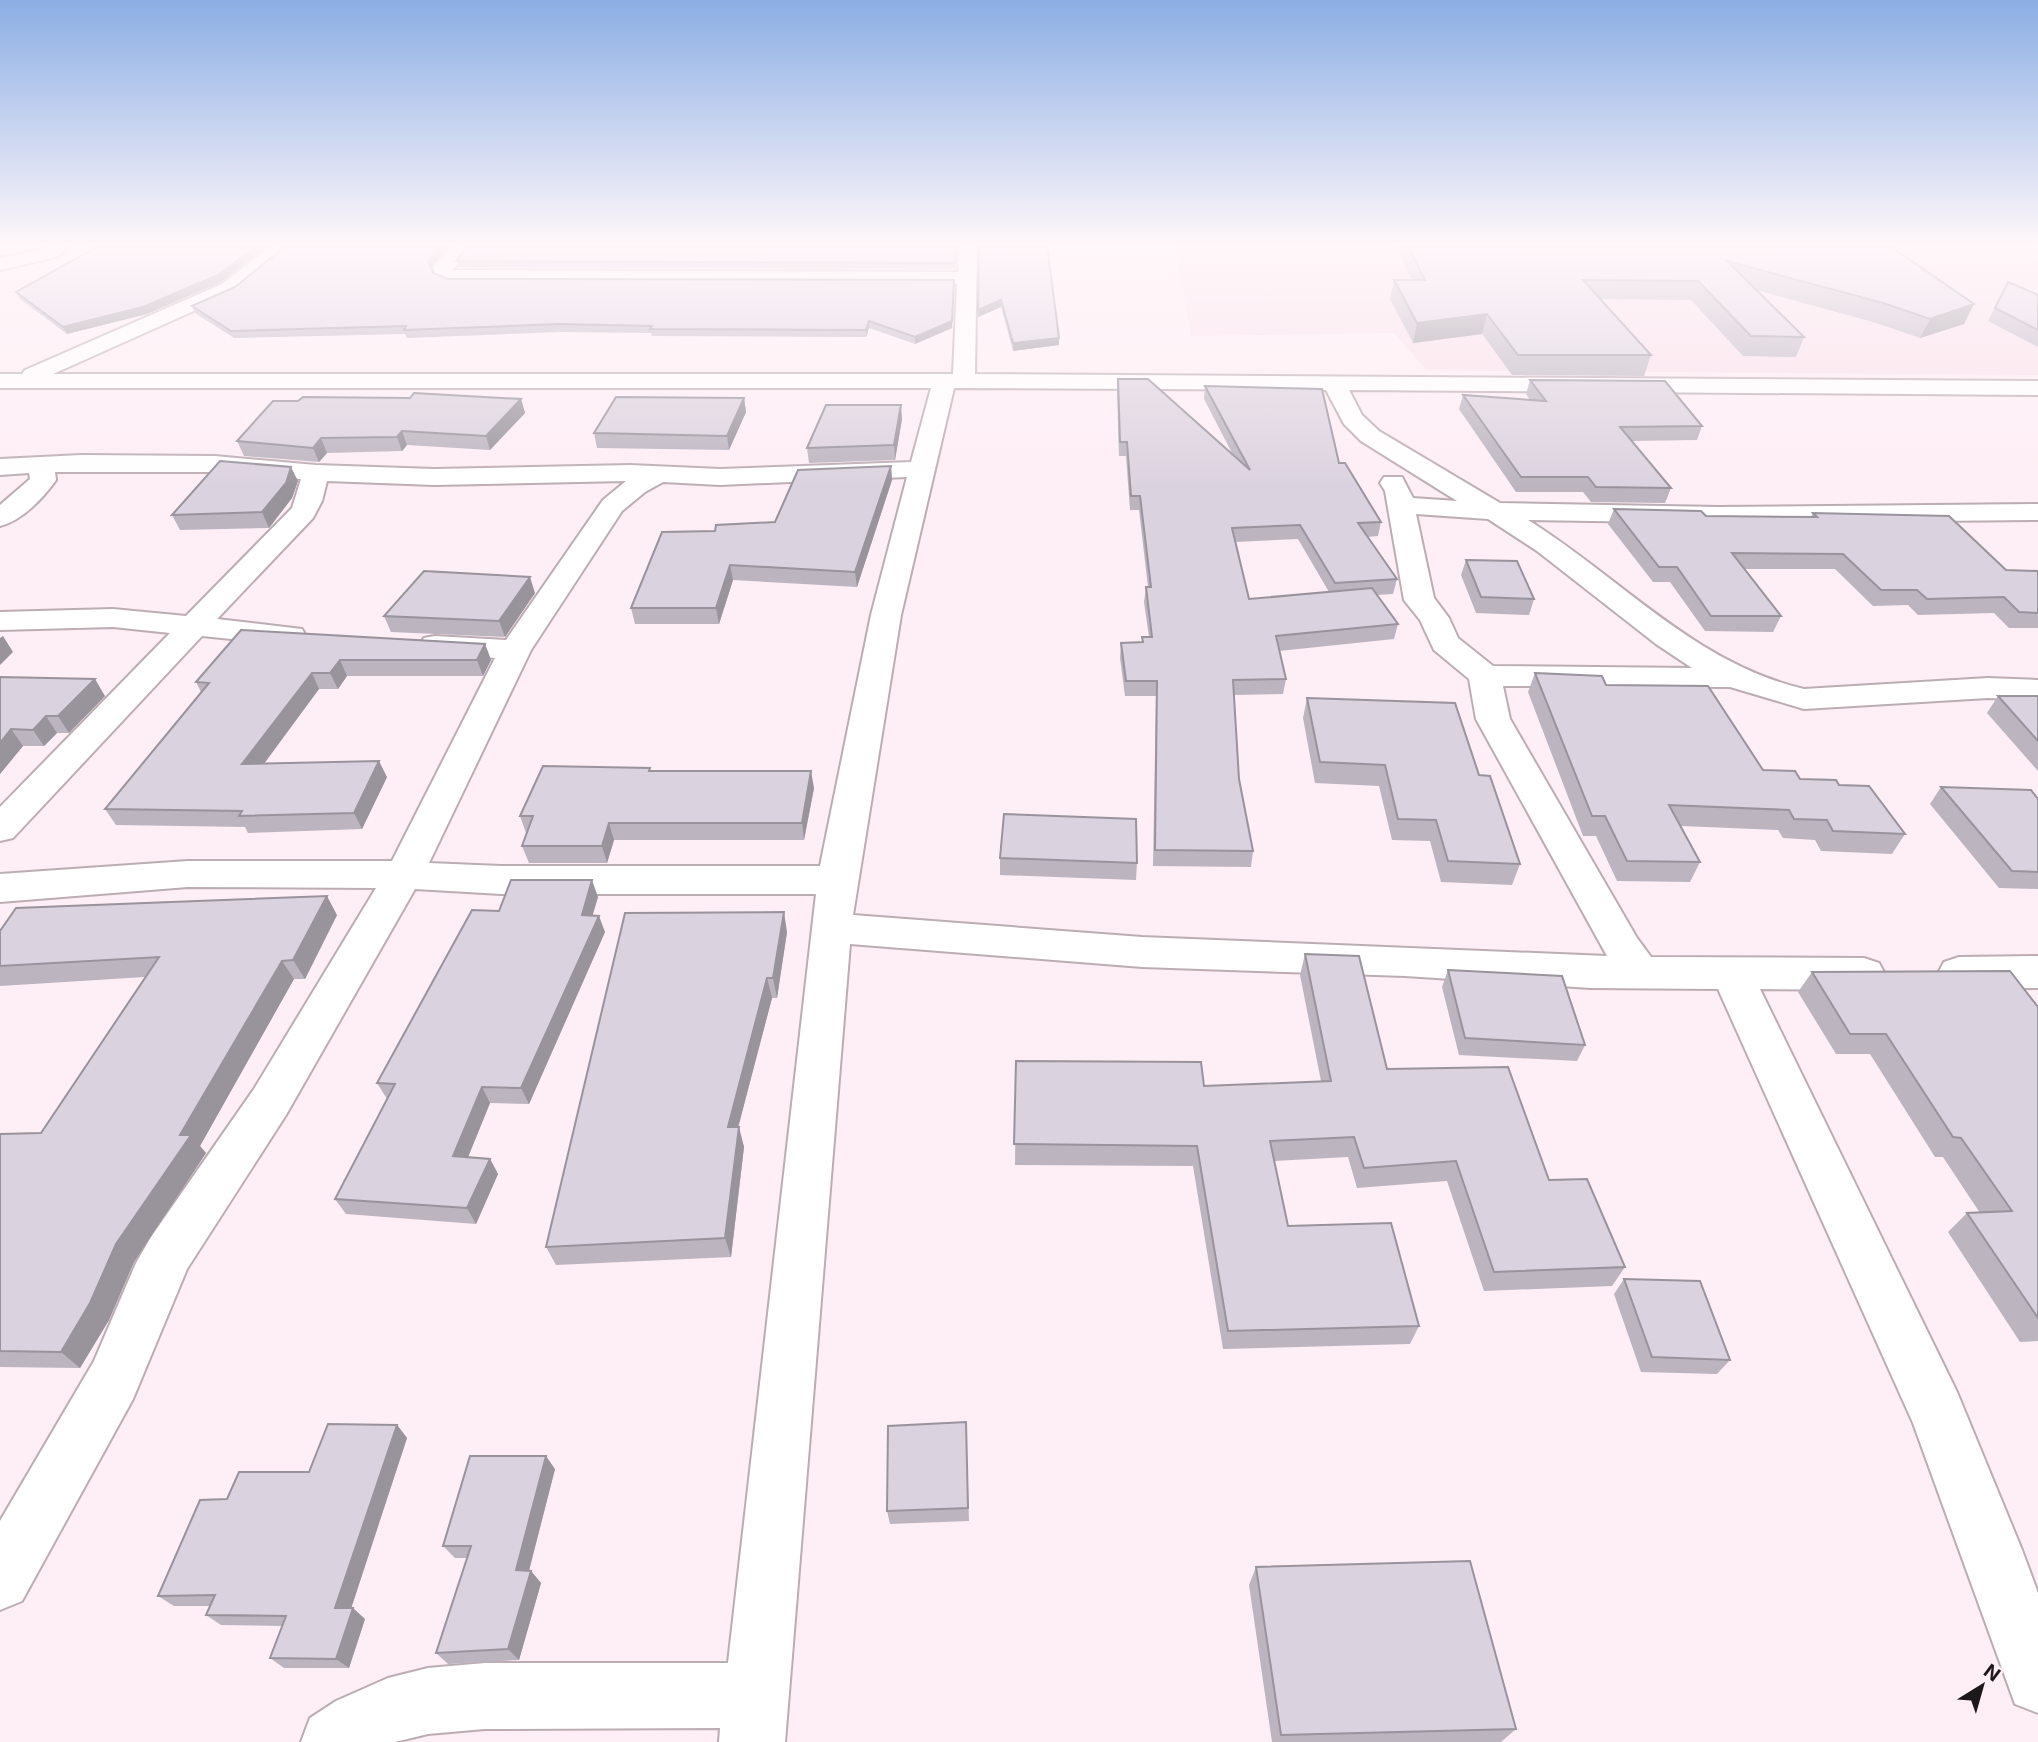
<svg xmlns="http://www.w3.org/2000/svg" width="2038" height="1742" font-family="Inter,sans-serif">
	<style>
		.built { fill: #f8e0ea }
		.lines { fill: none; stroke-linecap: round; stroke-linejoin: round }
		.street-casing { stroke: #bcadb3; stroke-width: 4 }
		.street { fill: #fff; fill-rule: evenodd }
		.wall { fill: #bcb5c0; fill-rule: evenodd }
		.shaded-wall { fill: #99939c }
		.building { fill: #dbd2df; stroke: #99939c; stroke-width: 2 }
	</style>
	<rect width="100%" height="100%" fill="#feeef5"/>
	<path class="built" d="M1175,244H2038V375L1426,370L1394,333L1191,336Z"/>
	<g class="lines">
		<g class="street-casing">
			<path id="street" d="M51,244H72L57,257L0,270V258L44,249Z
				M274,244H294L236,292L53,374H953L957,284L450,283L436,277L433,267L453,244H472L453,270L958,272L959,244H977L975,374L2038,381V395L1349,390L1362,415L1379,431L1500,503L1719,507L2038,504V520L1719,523L1528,520C1621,578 1694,663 1804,689L1988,678L2038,680V700L1988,698L1804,709L1730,687L1503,686L1510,719L1637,938L1651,957L1864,958L1879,963L1885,974L1879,985L1864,990L1760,989L1957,1392L2022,1550L2038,1593V1713L2015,1704L1913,1423L1718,989L1591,988L1405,976L1142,967L850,944L785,1742H719L720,1728L485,1729L428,1734L395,1742H301L310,1718L336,1701L388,1678L428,1668L485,1663H728L816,894H501L415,889L286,1115L187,1269L133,1399L22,1601L0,1610V1521L94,1361L136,1263L151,1237L254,1089L376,888L188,887L0,902V874L188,861H392L495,658L424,652L419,645L424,638L435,636L506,640L603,500L626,481L434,485L327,481L322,501L313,518L217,619L302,629L306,636L302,643L291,645L202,636L13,838L0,841V807L170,633L113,627L0,630V612L113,609L186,616L292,508L301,479L215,472H55L56,480C43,498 22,521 0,526V505L30,479L29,473L0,475V459L81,455L215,456L316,465L434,469L630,465L720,469L911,462L931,388H0V374H22L25,370L222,284ZM954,388L1326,390L1344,424L1361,441L1457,501L1413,498L1402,477H1384L1380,483L1385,491L1404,600L1420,620L1434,650L1469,679L1476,719L1607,956L1142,937L853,915L901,615ZM907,477L871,615L820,866H501L429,863L531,650L622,511L645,492L663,482L720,485ZM1416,514L1488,519L1537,551L1656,644L1692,668L1493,666L1458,638L1449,618L1434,598Z
				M2038,956V988L1959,989L1944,984L1938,973L1944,962L1959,957Z"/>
		</g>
		<use href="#street" class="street"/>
	</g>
	<path class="wall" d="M288,244H450L431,267L433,273L448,279L954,287L952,328L915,344L869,328L866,337L652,336L651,333L561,332L407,338L405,334L234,338L195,313L192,306L235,287Z
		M469,244H957L955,269L458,267L456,261Z
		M979,244L1047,247L1059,338V345L1013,351L1001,307L978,317Z
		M1395,244H1887L1964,324L1920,338L1873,322L1756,290L1804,337L1796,357L1743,356L1691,300L1600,299L1651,355L1644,376L1512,375L1482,334L1413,343L1390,299L1394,280H1412Z
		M221,282L147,314L67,334L20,299L16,292Z
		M2008,282L2038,295V347L1988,321Z
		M1118,379L1233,455L1204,399L1205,386L1339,463L1381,522L1378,536L1368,537L1397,579L1393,594L1377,595L1398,624L1394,639L1279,651L1286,679L1283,694L1234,695L1239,779L1253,851L1251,867L1153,866L1156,696H1125L1120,658L1121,643L1142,642V637H1149L1144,602L1146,587H1148L1139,510H1130L1126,456H1119L1117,391ZM1298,539L1329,592L1249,599L1236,542Z
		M1530,380L1702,426L1697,440L1632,441L1671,488L1665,503L1591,502L1583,492H1516L1459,409L1463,395L1530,400L1526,394Z
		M744,398L746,412L729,450L597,448L594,433Z
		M521,399L525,413L490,450L407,445L402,451L327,453L319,462L244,456L237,441Z
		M902,419L895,460L809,463L807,448Z
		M891,466L892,480L857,587L733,580L719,624H635L631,608L775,522Z
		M298,481L292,498L269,528L180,530L172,515Z
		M1614,509L1706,516L1811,517L1813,513L2006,570L2038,572V628H2009L1994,613L1918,615L1908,605L1873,606L1835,569H1744L1781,616L1773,632L1705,631L1670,582H1653L1608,524Z
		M1466,560L1534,599L1529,615L1476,613L1461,575Z
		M535,593L505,637L391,632L384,616Z
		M241,630L485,644L491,660L483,676H347L338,689H319L264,764L387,777L362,829L248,833L245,827L116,825L105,809L201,692L196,682Z
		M1535,673L1606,685L1763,770L1800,779L1839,785L1905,834L1892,854L1821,851L1815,840L1783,838L1778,830L1681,826L1700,862L1690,882L1617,881L1596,836H1583L1528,692Z
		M0,677L105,696L69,733H57L44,746H23L0,774Z
		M1998,696H2038V771L1987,713Z
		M1307,698L1479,775L1520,864L1512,885L1441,882L1430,841L1392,840L1379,786L1315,783L1303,718Z
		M651,771L814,788L804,840H614L607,863H529L522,846L527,833H526L520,816Z
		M1941,787L2038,799V889L1999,888L1930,804Z
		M1000,858L1137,863L1136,880L1000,875Z
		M598,897L592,916L605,932L529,1104L490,1103L468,1157L490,1159L498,1174L476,1224L346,1214L335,1199L387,1099L377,1083L499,911Z
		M337,915L305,979H294L200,1146L206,1153L134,1262L109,1320L80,1368L0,1367V1134L41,1133L145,977L0,986V931Z
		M787,932L777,998H772L738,1127L744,1147L731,1257L556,1265L546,1247Z
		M1305,954L1387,1069L1549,1180L1625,1267L1612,1286L1484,1291L1447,1181L1357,1188L1348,1157L1274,1161L1288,1226L1419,1326L1410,1344L1223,1349L1193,1166L1015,1165L1016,1061L1204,1086L1321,1081L1300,975Z
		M1448,970L1585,1045L1577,1061L1459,1055L1442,987Z
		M1812,972L2038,1007V1341L2020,1342L1948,1232L1967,1213H1980L1943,1157H1935L1870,1054H1836L1798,992Z
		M1624,1279L1730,1360L1717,1374L1641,1372L1614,1294Z
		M966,1422L969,1521L890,1524L887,1511Z
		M397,1425L407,1438L351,1608L365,1619L349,1668H284L270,1658L283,1626L221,1625L206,1615L210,1606H174L158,1596L227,1499L309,1472Z
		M555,1469L529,1571H531L541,1583L519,1660L448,1664L436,1653L467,1558H455L443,1546Z
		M1256,1567L1516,1729L1501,1742H1272L1249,1585Z"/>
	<path class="shaded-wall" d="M259,244H270L221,282L147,314L67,334L63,327Z
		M442,244H450L430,268L428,261Z
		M954,280L952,328L915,344V337Z
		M1001,300V307L978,317V310Z
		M1974,304L1964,324L1920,338L1930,319Z
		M1487,314L1482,334L1413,343L1417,323Z
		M869,321V328L866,337V330Z
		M1059,338V345L1013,351V343Z
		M744,398L746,412L729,450L727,436Z
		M521,399L525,413L490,450L486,436Z
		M901,405L902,419L895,460L894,445Z
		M402,431L407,445L402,451L397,437Z
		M321,438L327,453L319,462L313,448Z
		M891,466L892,480L857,587L855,572Z
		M291,467L298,481L292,498L269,528L262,512Z
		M730,565L733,580L719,624L716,608Z
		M530,577L535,593L505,637L499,621Z
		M3,636L13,652L0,665V638Z
		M485,644L491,660L483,676L477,660Z
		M340,660L347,676L338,689L330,673Z
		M312,673L319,689L251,781L242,764Z
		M95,679L105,696L69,733L58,716Z
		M46,716L57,733L44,746L33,730Z
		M11,729L23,746L0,774V743Z
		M379,761L387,777L362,829L354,813Z
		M811,771L814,788L804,840L802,823Z
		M609,823L614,840L607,863L602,846Z
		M592,880L598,897L588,931L582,915Z
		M327,896L337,915L305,979L293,960Z
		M784,912L787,932L777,998L773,978Z
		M599,916L605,932L529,1104L521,1088Z
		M282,961L294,979L200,1146L206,1153L134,1262L109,1320L80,1368L61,1352L116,1244Z
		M767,978L772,998L733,1147L728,1127Z
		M482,1087L490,1103L462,1172L453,1156Z
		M739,1127L744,1147L731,1257L725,1238Z
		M490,1159L498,1174L476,1224L467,1208Z
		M397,1425L407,1438L348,1618L335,1608Z
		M546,1456L555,1469L526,1582L516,1570Z
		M531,1571L541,1583L519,1660L508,1649Z
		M353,1608L365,1619L349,1668L336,1659Z"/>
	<path class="building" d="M102,244H259L218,275L143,307L63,327L16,292Z
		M288,244H442L428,261L433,273L448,279L954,280L952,321L915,337L869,321L866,330L650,329L652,326L559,324L404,330L406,326L231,331L192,306L235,287Z
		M469,244H956L955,263L456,261Z
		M979,244H1047L1059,338L1013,343L1001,300L978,310Z
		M1407,244H1887L1974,304L1930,319L1883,303L1727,261L1804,337L1751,336L1698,281L1583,280L1651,355H1518L1487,314L1417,323L1394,280H1425Z
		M2008,282L2038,295V330L1995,308Z
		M1118,379H1148L1250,470L1205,386L1322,389L1339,463H1345L1381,522L1358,523L1397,579L1335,583L1300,525L1232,528L1249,599L1372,588L1398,624L1276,636L1286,679L1233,680L1239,779L1253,851L1155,850L1157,681H1126L1121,643L1143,642L1142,637H1152L1146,587H1151L1140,496H1131L1127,442H1120Z
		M1530,380L1665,381L1702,426L1620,427L1671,488L1596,487L1588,477H1521L1463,395L1546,401Z
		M414,393L521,399L486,436L402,431L397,437L321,438L313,448L237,441L273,401H298L303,397L410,398Z
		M616,397L744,398L727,436L594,433Z
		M826,405H901L894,445L807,448Z
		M220,461L291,467L286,483L262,512L172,515Z
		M891,466L855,572L730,565L716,608H631L662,532L715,531L716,525L775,522L798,470Z
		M1614,509L1701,511L1706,516L1817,517L1813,513L1949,516L2006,570L2037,571L2038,572V613L2019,612L2004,597L1927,599L1917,590H1881L1843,554L1732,553L1781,616H1711L1677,567H1659Z
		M1466,560L1517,561L1534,599L1481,597Z
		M424,571L530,577L499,621L384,616Z
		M241,630L485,644L477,660H340L330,673H312L242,764L379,761L354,813L239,816L242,811L105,809L209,683L196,682Z
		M1535,673L1602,676L1606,685L1708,686L1763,770L1795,771L1800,779L1836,780L1839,785L1869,786L1905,834L1833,831L1827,820L1794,819L1789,810L1669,805L1700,862L1627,861L1605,816H1592Z
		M0,677L95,679L58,716H46L33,730L11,729L0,743Z
		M1998,696H2038V741Z
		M1307,698L1455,703L1479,775L1490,776L1520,864L1448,861L1436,820L1398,819L1385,765L1320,762Z
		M543,766L650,768L649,771H811L802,823H609L602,846H522L533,816H520Z
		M1941,787L2031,790L2038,799V872L2012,871Z
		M1004,814L1136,819L1137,863L1000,858Z
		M511,880H592L582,915L599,916L521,1088L482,1087L453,1156L490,1159L467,1208L335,1199L395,1084L377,1083L472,910L499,911Z
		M327,896L293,960L282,961L180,1135H191L116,1244L90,1303L61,1352L0,1351V1134L41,1133L159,957L0,966V931L16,908Z
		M784,912L773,978H767L728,1127H739L725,1238L546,1247L625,913Z
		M1305,954L1359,956L1387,1069L1508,1067L1549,1180L1587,1179L1625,1267L1494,1272L1456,1161L1364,1168L1354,1137L1270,1141L1288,1226L1391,1223L1419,1326L1228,1331L1197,1146L1014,1144L1016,1061L1201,1062L1204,1086L1331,1081Z
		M1448,970L1562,976L1585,1045L1465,1038Z
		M2010,971L2038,1007V1318L1967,1213L2012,1211L1961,1138L1953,1137L1886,1034H1850L1812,972Z
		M1624,1279L1700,1281L1730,1360L1652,1357Z
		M966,1422L968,1508L887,1511L888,1426Z
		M328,1424L397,1425L335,1608H353L336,1659L270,1658L286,1616L206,1615L215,1595L158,1596L200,1500L227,1499L239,1472H309Z
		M470,1456H546L516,1570L531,1571L508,1649L436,1653L471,1546H443Z
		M1470,1561L1516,1729L1281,1735L1256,1567Z"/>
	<linearGradient id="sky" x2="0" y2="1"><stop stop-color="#8baee4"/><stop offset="0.5" stop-color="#fff7fa"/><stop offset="1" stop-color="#fff7fa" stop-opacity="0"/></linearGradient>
	<rect width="2038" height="488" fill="url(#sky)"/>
	<g transform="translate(1982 1686) rotate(37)" stroke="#feeef5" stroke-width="5" paint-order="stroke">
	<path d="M0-5L12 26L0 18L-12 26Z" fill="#1d181a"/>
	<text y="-10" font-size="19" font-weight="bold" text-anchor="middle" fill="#1d181a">N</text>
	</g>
</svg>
